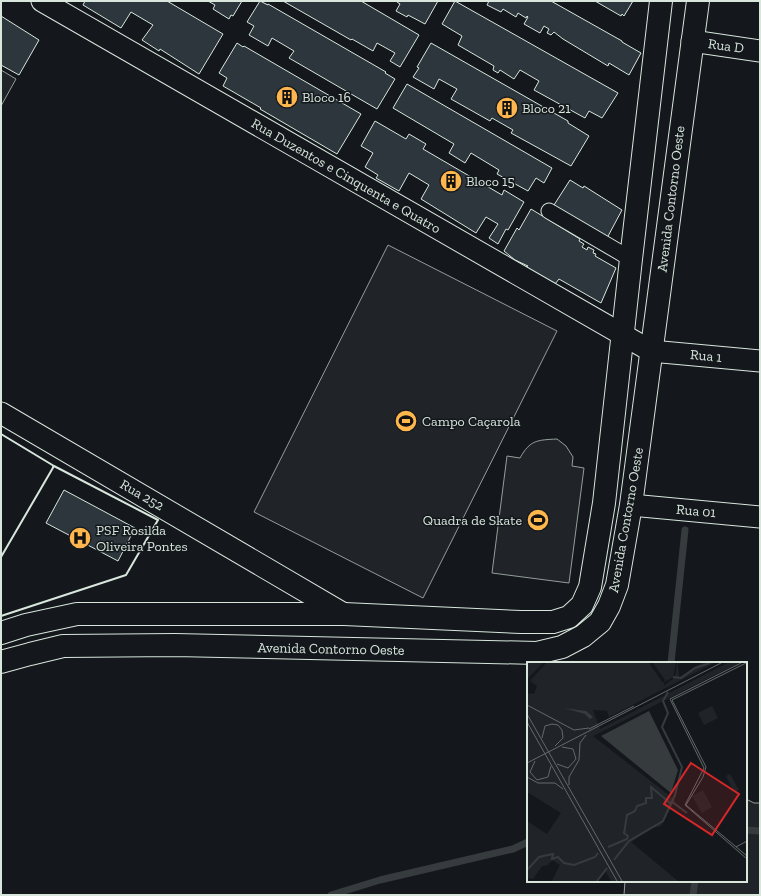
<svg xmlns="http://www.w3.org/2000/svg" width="761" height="896" font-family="'Zilla Slab',serif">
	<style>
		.green { fill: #202428; stroke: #939e99 }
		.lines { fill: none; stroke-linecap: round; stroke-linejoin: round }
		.stream { stroke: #363b3e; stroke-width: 7 }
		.building { fill: #2c363c; stroke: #d8e6dc }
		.pedestrian-casing { stroke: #d8e6dc; stroke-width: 17 }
		.minor-casing { stroke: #d8e6dc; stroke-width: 23 }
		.tertiary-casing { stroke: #d8e6dc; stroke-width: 24 }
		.pedestrian { stroke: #14181c; stroke-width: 15 }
		.minor { stroke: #14181c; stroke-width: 21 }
		.tertiary { stroke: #14181c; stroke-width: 22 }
		.wall { stroke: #d8e6dc; stroke-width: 2 }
		.labels { text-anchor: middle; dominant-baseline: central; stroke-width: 3; stroke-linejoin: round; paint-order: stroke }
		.street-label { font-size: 14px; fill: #d8e6dc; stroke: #14181c }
		.poi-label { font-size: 14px; fill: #d8e6dc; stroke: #14181c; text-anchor: start }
		.inset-river { fill: none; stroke: #363b3e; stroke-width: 2 }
		.inset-road { fill: none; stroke: #626a69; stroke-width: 1 }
		.view { fill: #d62828; fill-opacity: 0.15; stroke: #d62828; stroke-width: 2 }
		.inset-edge { fill: none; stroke: #d8e6dc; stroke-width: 2 }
	</style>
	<rect width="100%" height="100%" fill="#14181c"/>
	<path class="green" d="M1,70L16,79L1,106Z
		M388,245L557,331L423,598L254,512Z
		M557,439L566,446L573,457L572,466L584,468L569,583L492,573L507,456L520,458C530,440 537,440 557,439Z
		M746,799L754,803H760V895H624L625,881H746Z"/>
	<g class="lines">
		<path class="stream" d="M671,663L685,530
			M746,830L760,831
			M331,895L380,880L513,849L528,842
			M693,895L695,881"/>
	</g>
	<path class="building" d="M85,1H167L223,34L199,74L160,49L159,51L142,40L153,25L131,12L121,28L83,5Z
		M208,1H242L233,16L231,15L229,19L213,9L215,5Z
		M260,1L268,5V4L386,72L385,73L395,79L377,109L289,58L294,51L272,38L268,46L249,35L254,26L247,22Z
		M283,1H361L419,35L400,67L390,61L395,53L377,43L373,51L352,39L351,40Z
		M397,1H438L425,24L408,15L407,17L396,11L400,4L397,2Z
		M455,1L618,93L602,118L589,111L585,118L534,90L539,81L520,70L514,79L500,70L498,73L493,70L494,66L458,45L462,36L442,24Z
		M489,1H551L622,41V42L641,53L629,75L609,63L608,66L563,39L554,32L551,35L547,33L549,29L544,26L540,33L524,24L528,17L527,16L526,18L518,13L516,17L503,9L501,12L487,5Z
		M595,1H633L624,16L622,14L621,16Z
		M1,16L39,40L19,75L1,65Z
		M237,43L243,47L244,46L361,114L337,154L260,109L261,108L223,86L227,78L219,73Z
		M431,43L568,121V123L589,136L571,166L511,133L513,130L492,118L490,121L451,99L457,89L439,79L434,89L413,77L419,68L417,67Z
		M407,84L552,168L544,183L536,178L528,191L497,174L499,170L471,153L465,163L449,153L454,144L393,108Z
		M375,121L406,139L409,134L426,144L423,149L502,195L504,190L524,202L508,230L506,229L498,244L489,238L498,224L486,217L476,233L421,199L429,185L409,173L399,191L376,178L378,175L365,167L373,153L361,146Z
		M570,180L583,188L584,186L622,210L607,238L581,224L554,205Z
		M531,209L580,239L579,241L584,244L582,247L587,250L588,247L594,250L593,253L596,254L595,256L616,268L601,303L559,279L555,284L526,267L528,266L515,260L504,251L517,228L519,230Z
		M64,490L135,528L118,561L46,523Z"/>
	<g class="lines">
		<g class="pedestrian-casing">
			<path id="pedestrian" d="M549,211L631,259"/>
		</g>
		<g class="minor-casing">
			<path id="minor" d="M42,1L651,351L760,361
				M692,41L760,51
				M1,413L344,614
				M631,505L760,517"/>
		</g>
		<g class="tertiary-casing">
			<path id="tertiary" d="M1,633L26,625L77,614H344L521,622H553L569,617L582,605L590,587L604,503L631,259L661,1
				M1,662L30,654L63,646L175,645L537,653L562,647L583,636L600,622L609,606L617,585L631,505L698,1"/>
		</g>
		<use href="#pedestrian" class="pedestrian"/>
		<use href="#minor" class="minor"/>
		<use href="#tertiary" class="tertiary"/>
		<path class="wall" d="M1,434L54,466L53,467
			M1,557L54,466L158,520L126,575L1,616"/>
	</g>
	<defs>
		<g id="building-disc" transform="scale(1.15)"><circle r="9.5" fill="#ffb74d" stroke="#14181c"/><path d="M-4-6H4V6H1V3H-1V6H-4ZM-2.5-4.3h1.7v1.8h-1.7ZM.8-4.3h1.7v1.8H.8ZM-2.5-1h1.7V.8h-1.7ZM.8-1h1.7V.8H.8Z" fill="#111"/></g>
		<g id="stadium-disc" transform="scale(1.15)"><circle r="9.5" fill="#ffb74d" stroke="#14181c"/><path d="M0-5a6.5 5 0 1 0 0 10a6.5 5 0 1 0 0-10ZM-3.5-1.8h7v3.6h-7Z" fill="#111"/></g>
		<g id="hospital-disc" transform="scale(1.15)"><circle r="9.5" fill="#ffb74d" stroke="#14181c"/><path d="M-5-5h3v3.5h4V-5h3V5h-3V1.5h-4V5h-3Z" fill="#111"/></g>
	</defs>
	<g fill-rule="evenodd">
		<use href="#building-disc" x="287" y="97"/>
		<use href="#building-disc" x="507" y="108"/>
		<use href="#building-disc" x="451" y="181"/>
		<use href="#stadium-disc" x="406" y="421"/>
		<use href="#stadium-disc" x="538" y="520"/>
		<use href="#hospital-disc" x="80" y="538"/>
	</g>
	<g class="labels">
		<g class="street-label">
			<text transform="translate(726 46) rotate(8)">Rua D</text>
			<text transform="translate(346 176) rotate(30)">Rua Duzentos e Cinquenta e Quatro</text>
			<text transform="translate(671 199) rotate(-83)">Avenida Contorno Oeste</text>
			<text transform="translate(706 356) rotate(5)">Rua 1</text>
			<text transform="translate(142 495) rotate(30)">Rua 252</text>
			<text transform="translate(696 511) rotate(5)">Rua 01</text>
			<text transform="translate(626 520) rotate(-80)">Avenida Contorno Oeste</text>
			<text transform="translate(331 649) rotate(1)">Avenida Contorno Oeste</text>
		</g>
		<g class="poi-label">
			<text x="302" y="97">Bloco 16</text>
			<text x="522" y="108">Bloco 21</text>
			<text x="466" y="181">Bloco 15</text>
			<text x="422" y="421">Campo Caçarola</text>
			<text x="522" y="520" text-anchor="end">Quadra de Skate</text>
			<text x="96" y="530">PSF Rosilda<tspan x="96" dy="16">Oliveira Pontes</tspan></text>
		</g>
	</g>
	<g transform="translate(527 662)">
		<rect width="220" height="220" fill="#14181c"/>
		<path d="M0,1H16L0,17ZM19,1H122L136,21L138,18L126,1H149L146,15L137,20V24L148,15L150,1H153L151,2L152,15L175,1H187L82,55L80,49L66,48L73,67L200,1H212L66,74L148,138L134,164L126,166L104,180L151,219H84L79,210L71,219H25L33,203L25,198L21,203L15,204L6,217L2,216L0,218V159L20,172L34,151L0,130V31L7,32L10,24L3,19ZM185,44L191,56L177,63L171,51ZM203,112L212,128L207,130L199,114ZM176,128L185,145L175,151L165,134Z" fill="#202428"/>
		<path d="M37,46L59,49L66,55L63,57L58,52ZM122,49L151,108L144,131L74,74Z" fill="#363b3e"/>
		<path class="inset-river" d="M146,15L154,16L168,6L183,1M144,139L160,151M81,185L100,177L101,174L97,171L100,153L108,149L110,144L119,141V136H125L124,125L143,141M87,198L102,179L136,159L148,133L155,105L135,65L141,51L136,39L141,30M0,208L12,195L21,193L26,192L25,197L31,195L37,201L47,203L68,195L71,191M70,219L80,206"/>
		<path class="inset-road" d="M145,38L179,105L176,115L159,143L220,194M145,38L219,1M0,43L47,68L62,66M0,52L95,219M0,60L90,219M62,67L107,44M15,76L18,64L25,62L31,63L35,68L36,76L28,84M8,99L3,110L10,118L21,115L24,104M0,101L194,1M30,102L41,106L49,97L46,87L35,85M0,115L11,121H28L36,127M42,123V115L52,98L53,81L59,73M158,143L177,106L143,37L214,1M158,143L220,197M209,185L220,179"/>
		<path class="view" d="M164,101L212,132L185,173L137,142Z"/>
		<rect width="220" height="220" class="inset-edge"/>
	</g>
	<rect width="761" height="896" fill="none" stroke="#d8e6dc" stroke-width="4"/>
</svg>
